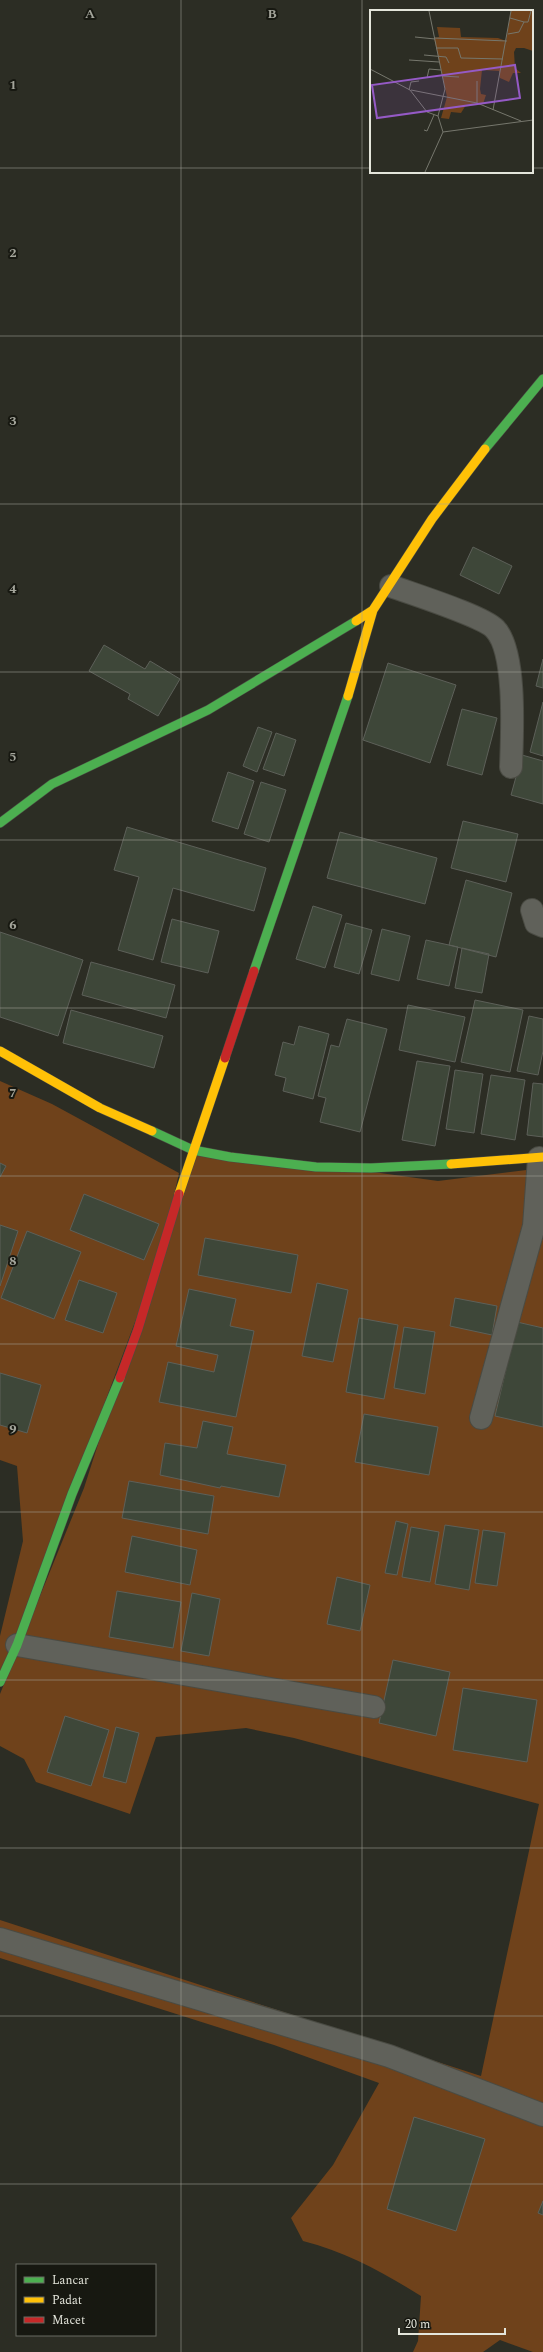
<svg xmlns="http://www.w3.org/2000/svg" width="543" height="2352" font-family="Spectral,serif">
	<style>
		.green { fill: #6f421b }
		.building { fill: #3e4739; stroke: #5d6059 }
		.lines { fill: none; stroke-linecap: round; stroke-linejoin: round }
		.street-casing { stroke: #4a4b43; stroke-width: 24 }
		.fast-casing { stroke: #4a4b43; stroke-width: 10 }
		.slow-casing { stroke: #4a4b43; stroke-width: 10 }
		.jam-casing { stroke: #4a4b43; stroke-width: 10 }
		.street { stroke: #60615a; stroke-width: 22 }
		.fast { stroke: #4caf50; stroke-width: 9 }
		.slow { stroke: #ffc107; stroke-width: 9 }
		.jam { stroke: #c62828; stroke-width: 9 }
		.grid { fill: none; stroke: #a4a59b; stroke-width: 1; stroke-opacity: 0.55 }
		.inset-road { fill: none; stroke: #76776d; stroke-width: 1 }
		.view { fill: #955ac6; fill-opacity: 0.15; stroke: #955ac6; stroke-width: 2 }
		.inset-edge { fill: none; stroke: #e4e5db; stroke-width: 2 }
		.grid-label { font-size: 13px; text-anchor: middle; font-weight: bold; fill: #a4a59b; stroke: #171811; stroke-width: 4; stroke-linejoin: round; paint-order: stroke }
	</style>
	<rect width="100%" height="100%" fill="#2c2d24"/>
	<path class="green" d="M0,1081L52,1104L179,1173L162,1250L0,1682V1636L23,1541L17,1466L0,1460Z
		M193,1147L438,1181L543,1168V2352H533L500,2340L483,2352H413L418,2341L421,2296C384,2273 347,2252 303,2241L291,2218L333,2165L379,2083L274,2045L0,1958V1920L481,2076L539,1804L294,1738L246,1728L156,1737L130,1814L36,1782L24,1759L0,1746V1694L84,1488Z"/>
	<path class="building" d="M473,547L512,566L499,594L460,575Z
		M104,645L145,669L150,661L180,679L158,716L128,699L130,694L89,671Z
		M543,659V688L536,686Z
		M388,663L456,685L430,763L363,740Z
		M543,702V756L530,752Z
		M462,709L497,718L482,775L447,765Z
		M258,727L272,732L257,772L243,766Z
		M276,733L296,740L284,776L263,769Z
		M522,755L543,761V804L511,795Z
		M228,772L254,781L238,829L212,821Z
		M261,782L286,790L269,842L244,834Z
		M463,821L518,834L506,882L451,868Z
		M127,827L266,868L254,911L173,888L153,960L118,950L139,877L114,870Z
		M340,832L437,858L425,904L327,878Z
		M466,880L512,893L496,957L449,945Z
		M313,906L342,915L325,968L296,959Z
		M172,919L219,931L208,973L161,962Z
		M346,923L372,930L359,974L334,967Z
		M382,929L410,936L399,981L371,974Z
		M0,932L83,960L58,1036L0,1017Z
		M426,940L458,947L449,986L417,979Z
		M462,948L489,954L482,993L455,988Z
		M91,962L175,985L166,1018L82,995Z
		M475,1000L523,1010L510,1072L461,1062Z
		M408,1005L465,1017L455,1062L399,1050Z
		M71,1010L163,1036L154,1068L63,1043Z
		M529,1016L543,1019V1051L538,1075L517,1071Z
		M347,1019L387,1029L360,1132L320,1122L326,1098L318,1096L331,1045L339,1047Z
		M299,1026L329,1034L313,1099L283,1091L286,1078L275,1075L283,1042L294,1045Z
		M417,1061L450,1066L435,1146L402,1140Z
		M455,1070L483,1074L474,1133L446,1129Z
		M491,1075L525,1080L515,1140L481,1134Z
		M533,1083L543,1084V1137L527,1135Z
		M0,1163L6,1166L0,1177Z
		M84,1194L159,1224L144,1260L70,1230Z
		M0,1225L18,1231L0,1286Z
		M27,1231L81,1252L54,1319L1,1298Z
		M205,1238L298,1255L291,1293L198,1275Z
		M79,1280L117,1293L103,1333L65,1320Z
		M317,1283L348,1290L333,1362L302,1356Z
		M189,1289L236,1299L230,1326L254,1331L236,1417L159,1402L168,1362L214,1372L218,1355L176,1346Z
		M455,1298L497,1306L492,1335L450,1326Z
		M359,1318L398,1325L384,1399L346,1392Z
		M517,1322L543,1328V1427L495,1416Z
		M404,1327L435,1332L425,1394L394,1388Z
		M0,1373L41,1385L27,1433L0,1425Z
		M364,1414L438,1427L429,1475L355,1462Z
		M203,1421L233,1427L227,1454L286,1465L279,1497L221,1486L220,1488L160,1475L165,1443L197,1448Z
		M129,1481L214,1496L208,1534L122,1518Z
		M396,1521L408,1524L397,1575L385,1573Z
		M445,1525L479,1530L469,1590L435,1584Z
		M411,1527L439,1532L430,1582L402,1577Z
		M483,1530L505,1533L497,1586L475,1583Z
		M132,1536L197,1550L190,1585L125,1572Z
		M337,1577L370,1585L360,1631L327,1624Z
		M117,1591L181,1602L173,1648L109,1637Z
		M192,1593L220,1599L209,1656L181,1651Z
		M393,1660L450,1672L436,1736L379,1723Z
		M463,1688L537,1700L527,1762L453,1750Z
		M65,1716L109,1730L91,1786L47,1772Z
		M116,1727L139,1733L126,1783L103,1777Z
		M414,2117L485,2139L456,2231L387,2209Z
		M543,2201V2215L538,2213Z"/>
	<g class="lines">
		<g class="street-casing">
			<path id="street" d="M391,586C412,594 483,616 495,629C517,652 512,736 511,767
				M532,910L536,923L543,926
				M481,1418L534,1226L539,1158
				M17,1645L374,1707
				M0,1939L389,2056L543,2115"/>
		</g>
		<g class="fast-casing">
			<path id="fast" d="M485,449L543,379
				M0,823L52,784L208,710L356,621
				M254,971L348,696
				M152,1131L193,1150L230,1157L316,1167L371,1168L451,1164
				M0,1682L17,1645L72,1494L120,1378"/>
		</g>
		<g class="slow-casing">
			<path id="slow" d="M356,621L373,610L432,519L485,449
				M348,696L373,610
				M0,1051L100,1108L152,1131
				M451,1164L543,1157
				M179,1194L225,1058"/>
		</g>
		<g class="jam-casing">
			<path id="jam" d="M225,1058L254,971
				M120,1378L138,1329L179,1194"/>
		</g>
		<use href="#street" class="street"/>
		<use href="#fast" class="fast"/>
		<use href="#slow" class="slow"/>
		<use href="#jam" class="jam"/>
	</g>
	<path class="grid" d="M181,0V2352M362,0V2352M0,168H371M532,168H543M0,336H543M0,504H543M0,672H543M0,840H543M0,1008H543M0,1176H543M0,1344H543M0,1512H543M0,1680H543M0,1848H543M0,2016H543M0,2184H543"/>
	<g transform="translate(370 10)">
		<rect width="163" height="163" fill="#2c2d24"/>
		<path d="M137,1H163V41L154,38H146L144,42L145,58L151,63H143L139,72L130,68L129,61L112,60L110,79L111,84L116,85L113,94L96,95L91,103L81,102L79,109L71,108L77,87L64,28L69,27L67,17L90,18L91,27L128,28L136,31L141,1Z" fill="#6f421b"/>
		<path class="inset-road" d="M59,1L75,79L68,106M140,8L154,12M138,24L149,22L154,12H158L161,1M45,27L65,29M64,28L137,31M66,38H88L91,48L133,49M54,45L76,47L79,53M39,50L69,52M0,59L40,80L57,102L68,106L73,122L55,162M72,66L89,67M57,68L59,59L71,60M39,80L41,72L49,71M41,80L107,93L151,111M107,93V71M123,100L141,1M54,120L57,121L64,105M73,122L163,110"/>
		<path class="view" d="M145,55L150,88L7,108L2,75Z"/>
		<rect width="163" height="163" class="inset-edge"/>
	</g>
	<g class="grid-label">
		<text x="90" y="18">A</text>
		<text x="272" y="18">B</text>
		<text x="13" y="89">1</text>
		<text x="13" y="257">2</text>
		<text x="13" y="425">3</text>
		<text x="13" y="593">4</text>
		<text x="13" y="761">5</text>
		<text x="13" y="929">6</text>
		<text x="13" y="1097">7</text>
		<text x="13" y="1265">8</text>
		<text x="13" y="1433">9</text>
	</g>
	<rect x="16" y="2264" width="140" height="72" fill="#171811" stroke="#696a62"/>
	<rect x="24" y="2277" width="20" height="6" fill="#4caf50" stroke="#696a62"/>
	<text x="52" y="2284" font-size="12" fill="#e4e5db">Lancar</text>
	<rect x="24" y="2297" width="20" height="6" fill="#ffc107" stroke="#696a62"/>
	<text x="52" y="2304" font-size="12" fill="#e4e5db">Padat</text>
	<rect x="24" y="2317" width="20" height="6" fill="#c62828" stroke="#696a62"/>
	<text x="52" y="2324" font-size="12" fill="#e4e5db">Macet</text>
	<path d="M399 2328v6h106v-6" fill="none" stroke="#e4e5db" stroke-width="2"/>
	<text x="405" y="2328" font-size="12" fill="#e4e5db" stroke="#171811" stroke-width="3" paint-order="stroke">20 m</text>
</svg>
